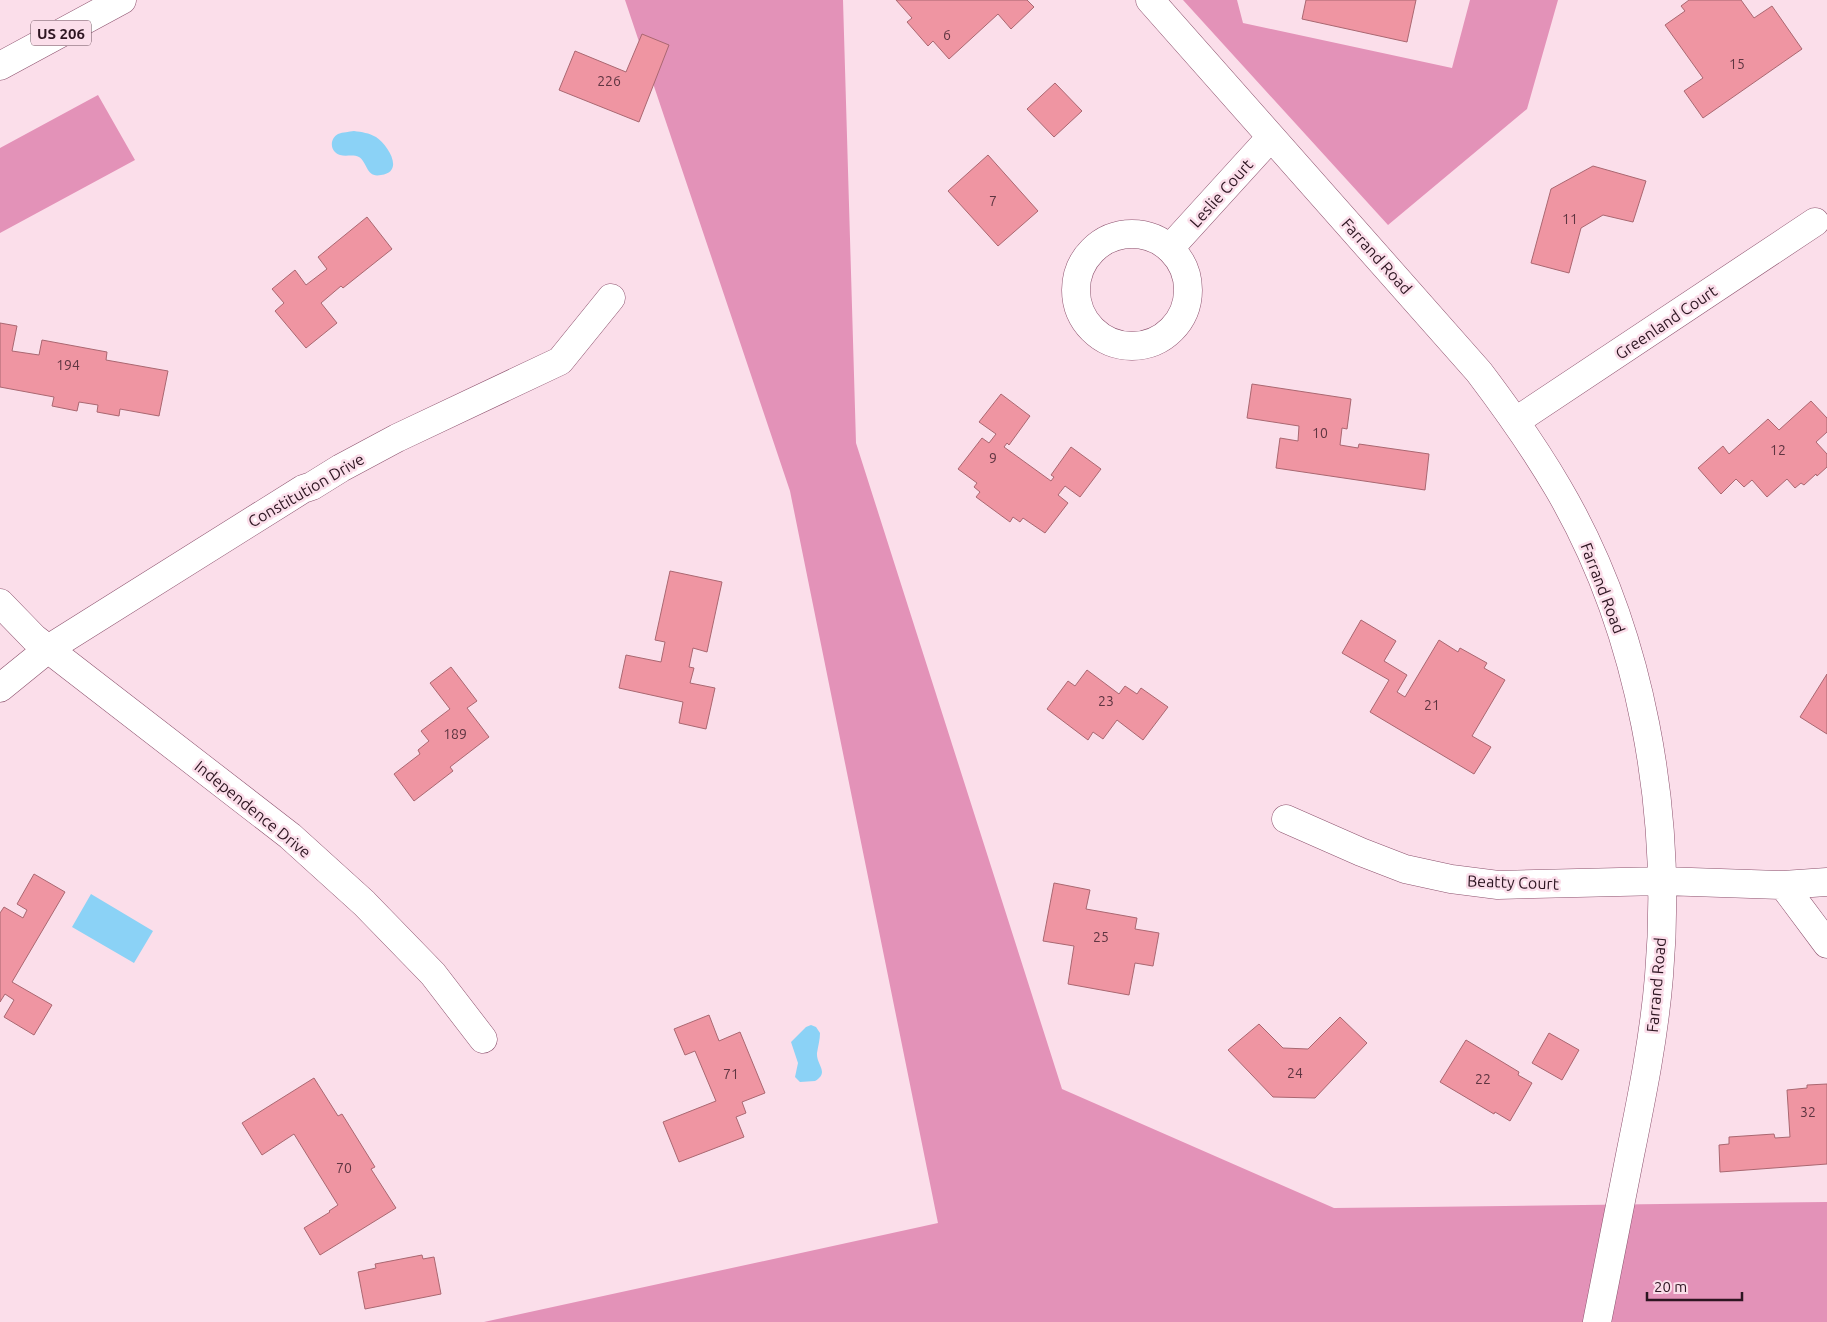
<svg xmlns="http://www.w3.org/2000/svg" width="1827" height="1322" font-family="Ubuntu,sans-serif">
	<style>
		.forest { fill: #e392b8 }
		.water { fill: #8bd2f6 }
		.building { fill: #ef95a2; stroke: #aa6771 }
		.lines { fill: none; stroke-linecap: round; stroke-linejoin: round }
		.street-casing { stroke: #8c516d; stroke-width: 29 }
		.highway-casing { stroke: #8c516d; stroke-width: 29 }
		.street { stroke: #fff; stroke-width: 28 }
		.highway { stroke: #fff; stroke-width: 28 }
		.labels { text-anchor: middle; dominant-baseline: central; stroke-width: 5; stroke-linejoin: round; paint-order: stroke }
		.number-label { font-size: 14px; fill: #5e3541 }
		.shield { fill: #fbdeea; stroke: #6b515d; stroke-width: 1 }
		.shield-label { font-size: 15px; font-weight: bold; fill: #2d1521 }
		.street-label { font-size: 16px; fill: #2d1521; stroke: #fbdeea }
	</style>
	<rect width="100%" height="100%" fill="#fbdeea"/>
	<path class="forest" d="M625,0H843L856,443L1062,1089L1334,1208L1827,1202V1322H484L938,1223L790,491Z
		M1183,0H1237L1243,23L1452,68L1470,0H1558L1527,109L1388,225Z
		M98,95L135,160L0,233V148Z"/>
	<path class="water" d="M354,131C362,132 369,133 376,137C388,145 405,172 381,175C366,178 368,163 359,157C353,154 346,157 340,155C330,152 329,139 338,134C343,132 349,132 354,131Z
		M91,894L153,931L134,963L72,927Z
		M811,1025L816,1027L820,1033C820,1040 818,1046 817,1053C816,1065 830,1072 815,1081L800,1082L795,1077L798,1063L791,1042L806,1027Z"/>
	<path class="building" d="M896,0H1027L1034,7L1011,29L998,14L949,59L933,41L928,46L907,22L912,18Z
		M1306,0H1416L1407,42L1302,19Z
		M1689,0H1741L1754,18L1772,6L1802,49L1703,118L1684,91L1703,78L1665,25L1685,11L1681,6Z
		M642,34L669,45L639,122L559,90L575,51L626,72Z
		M1055,83L1082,111L1054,137L1027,109Z
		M988,155L1038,211L998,246L948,191Z
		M1593,166L1646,181L1633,222L1603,215L1581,228L1569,273L1531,263L1551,189Z
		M367,217L392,249L343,288L341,286L321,303L337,323L306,348L275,311L284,303L272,289L295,270L306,285L327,269L318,257Z
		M0,323L17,326L12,351L39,355L42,340L107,352L106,360L168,371L159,416L120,409L119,416L97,412L98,405L79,402L77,411L52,406L54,397L0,387Z
		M1252,384L1351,399L1347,429L1342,428L1340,445L1358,448L1359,444L1429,454L1425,490L1276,468L1280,438L1298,441L1299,426L1247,418Z
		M1001,394L1030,416L1009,445L1007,443L1004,447L1051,481L1054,477L1051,475L1071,447L1101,469L1080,497L1065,486L1058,495L1068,503L1045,533L1023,518L1020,522L1013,517L1010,522L976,497L980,492L974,487L977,483L958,469L982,438L989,443L996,434L979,422Z
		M1811,401L1827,418V432L1816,442L1827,454V467L1817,476L1816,474L1804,485L1801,483L1795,488L1787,479L1767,497L1752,480L1744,487L1736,479L1721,494L1698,468L1723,446L1729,454L1768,419L1779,430Z
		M670,571L722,582L707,652L693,648L689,667L694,668L690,683L715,688L706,729L679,723L683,702L619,688L626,655L661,662L665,642L655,640Z
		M1361,620L1396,641L1384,661L1407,675L1397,692L1405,697L1439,640L1458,652L1460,648L1487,663L1484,668L1505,680L1472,736L1491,747L1474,774L1370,712L1389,680L1342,653Z
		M451,667L477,701L467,708L489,737L450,767L453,771L414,801L394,774L420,754L418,750L429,741L421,731L450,709L430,683Z
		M1087,670L1119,694L1125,686L1137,694L1141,688L1168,707L1143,740L1117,720L1103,739L1093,732L1088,740L1047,709L1068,681L1075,686Z
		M1827,674V734L1800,717Z
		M34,874L65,892L12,982L52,1005L34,1035L4,1017L14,1000L5,994L0,1002V913L4,907L23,918L27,910L17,904Z
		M1054,883L1090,890L1086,909L1137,918L1135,929L1159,933L1153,966L1135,963L1129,995L1068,984L1074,946L1043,941Z
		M709,1015L719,1041L740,1032L765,1093L742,1102L746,1113L736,1117L744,1137L679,1162L663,1122L716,1101L695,1051L685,1055L674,1029Z
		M1340,1017L1367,1043L1315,1098L1273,1097L1228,1050L1259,1024L1283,1048L1308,1049Z
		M1549,1033L1579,1050L1562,1080L1532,1063Z
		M1466,1040L1519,1072L1518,1075L1532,1083L1510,1121L1495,1112L1494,1114L1440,1082Z
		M314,1078L338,1116L342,1114L375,1167L371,1169L396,1208L320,1255L304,1228L330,1212L329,1211L338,1205L294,1134L262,1155L242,1123Z
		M1827,1084V1164L1720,1172L1719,1145L1729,1144V1137L1774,1134L1775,1138L1790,1137L1787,1090L1807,1088V1085Z
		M422,1255L423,1259L434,1257L441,1294L365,1309L358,1272L376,1268L375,1264Z"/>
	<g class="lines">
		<g class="street-casing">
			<path id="street" d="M1150,0L1479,372C1507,409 1534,447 1558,488C1642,631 1673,812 1659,976C1654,1037 1642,1096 1630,1155C1619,1210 1608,1266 1597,1322
				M1076 290a56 56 0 1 1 112 0a56 56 0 1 1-112 0Z
				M1170,248L1271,137
				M1516,421L1815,222
				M0,603L34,638L290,836L364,903L433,974L483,1039
				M0,688L48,649L303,489L312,486L341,468L397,438L560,361L611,298
				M1286,819L1361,852L1405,869L1451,879L1498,885L1662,881L1783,885L1827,882
				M1783,885L1827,944"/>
		</g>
		<g class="highway-casing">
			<path id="highway" d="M0,66L122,0"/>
		</g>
		<use href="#street" class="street"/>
		<use href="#highway" class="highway"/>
	</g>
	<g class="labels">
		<g class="number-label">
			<text x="947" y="35">6</text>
			<text x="1737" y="64">15</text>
			<text x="609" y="81">226</text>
			<text x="993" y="201">7</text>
			<text x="1570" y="219">11</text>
			<text x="68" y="365">194</text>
			<text x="1320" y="433">10</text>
			<text x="1778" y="450">12</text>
			<text x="993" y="458">9</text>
			<text x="1106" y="701">23</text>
			<text x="1432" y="705">21</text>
			<text x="455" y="734">189</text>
			<text x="1101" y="937">25</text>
			<text x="1295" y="1073">24</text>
			<text x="731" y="1074">71</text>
			<text x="1483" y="1079">22</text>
			<text x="1808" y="1112">32</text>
			<text x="344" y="1168">70</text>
		</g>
		<rect class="shield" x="31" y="20.5" width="60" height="25" rx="4"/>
		<g class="shield-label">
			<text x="61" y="33">US 206</text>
		</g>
		<g class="street-label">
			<text transform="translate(1221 193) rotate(-48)">Leslie Court</text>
			<text transform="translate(1377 256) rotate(48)">Farrand Road</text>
			<text transform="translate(1666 322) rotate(-34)">Greenland Court</text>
			<text transform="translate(306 490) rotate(-30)">Constitution Drive</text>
			<text transform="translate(1603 588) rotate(69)">Farrand Road</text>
			<text transform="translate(253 809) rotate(39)">Independence Drive</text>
			<text transform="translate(1513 882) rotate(2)">Beatty Court</text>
			<text transform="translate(1656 985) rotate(-85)">Farrand Road</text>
		</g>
	</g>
	<path d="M1647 1292v8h95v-8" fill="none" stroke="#2d1521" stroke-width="2.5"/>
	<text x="1654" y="1292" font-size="15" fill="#2d1521" stroke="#fbdeea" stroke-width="4" paint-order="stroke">20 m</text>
</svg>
